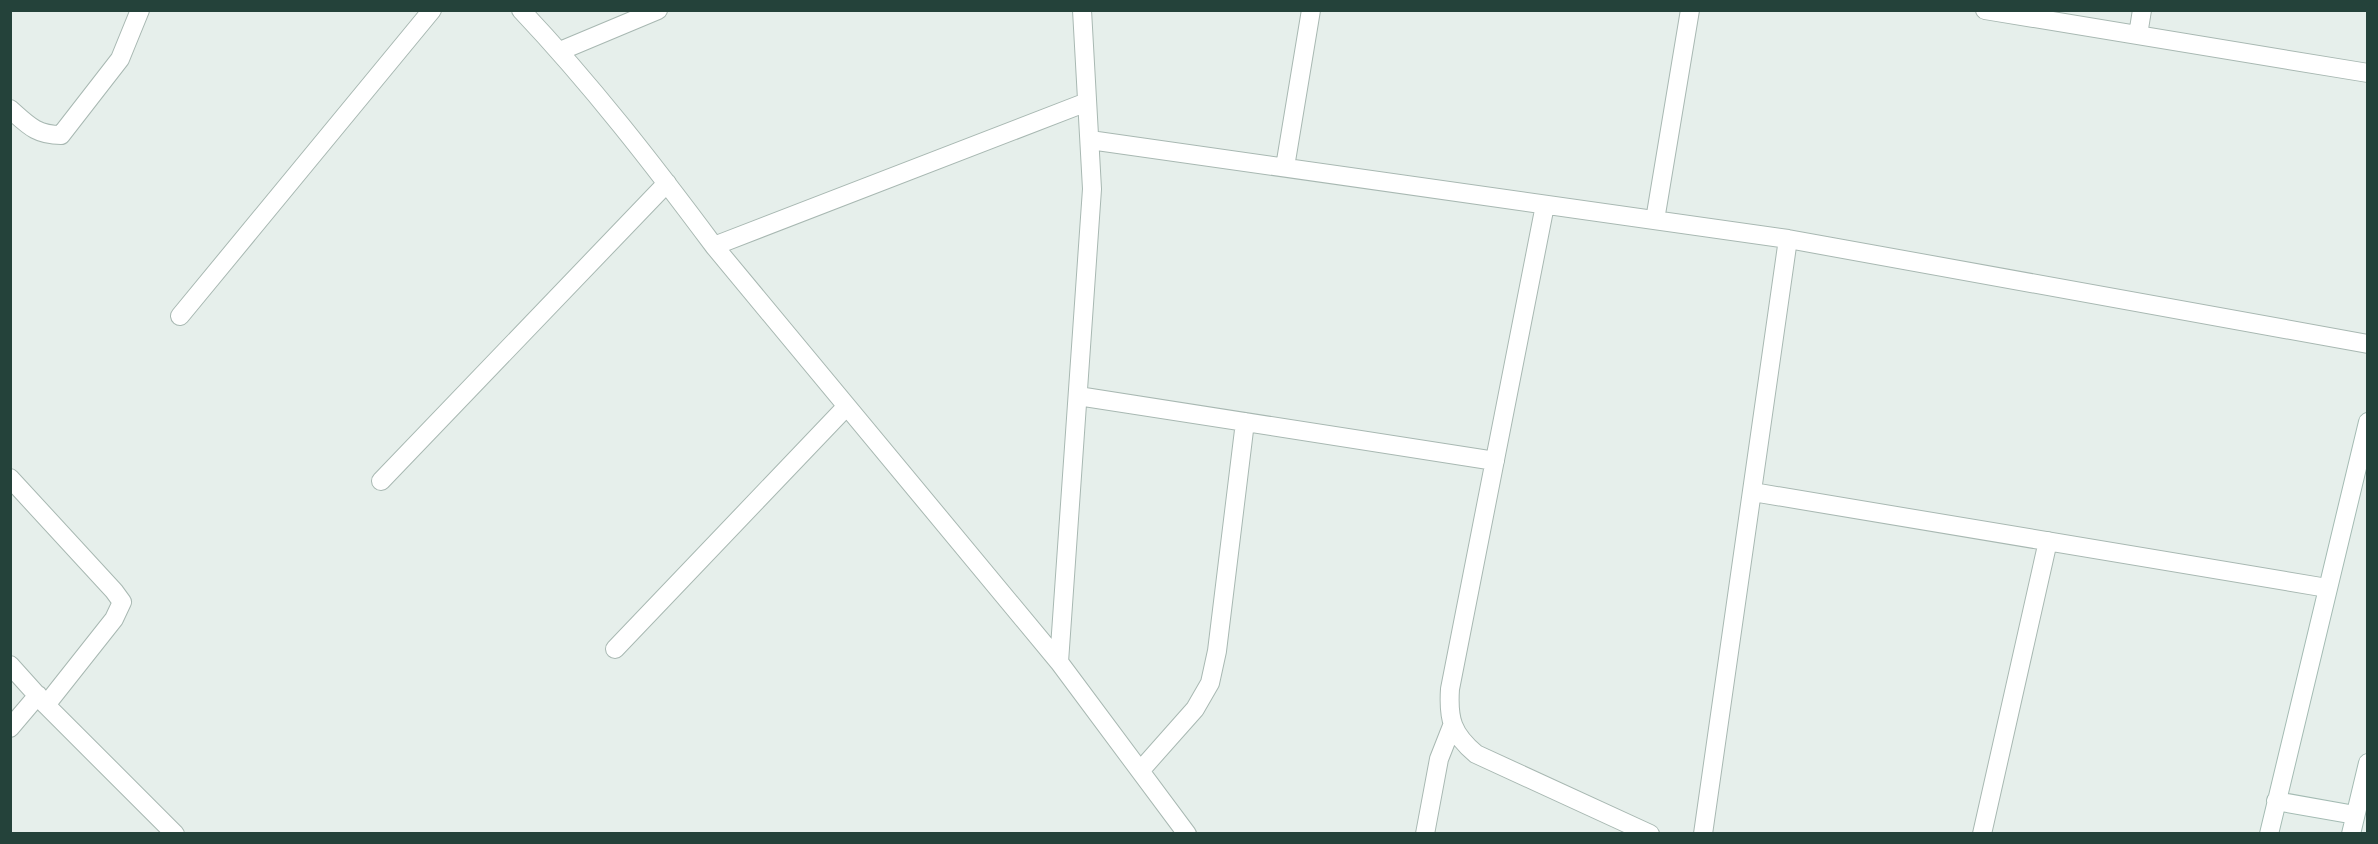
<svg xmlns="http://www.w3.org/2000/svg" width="2378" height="844" font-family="Arial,sans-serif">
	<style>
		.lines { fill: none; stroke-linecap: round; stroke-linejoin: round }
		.street-casing { stroke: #a8b8b2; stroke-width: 20 }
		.secondary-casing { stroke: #a4bbb3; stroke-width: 20 }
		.street { stroke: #fff; stroke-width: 18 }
		.secondary { stroke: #fff; stroke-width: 18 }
	</style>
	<rect width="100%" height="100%" fill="#e6efeb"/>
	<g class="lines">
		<g class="street-casing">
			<path id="street" d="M521,10C591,84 653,164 714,246L1059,662
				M1082,10L1092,189L1059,662L1187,834
				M1985,10L2368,73
				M2138,35L2142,10
				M560,51L658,10
				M10,109C28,125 36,135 61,135L120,59L140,10
				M1090,140L1788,239L2368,344
				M1285,167L1311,10
				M1545,205L1450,689C1448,719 1452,734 1476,754L1650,834
				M1655,220L1690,10
				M714,246L1087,102
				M180,316L432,10
				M1078,396L1495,461
				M10,478L114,591L122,602L114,619L46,705
				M381,481L667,183
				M1753,492L2327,588
				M615,649L846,407
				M10,665L46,705L175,834
				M10,728L38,695
				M1140,771L1195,709L1210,683L1217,651L1245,422
				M1425,834L1439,759L1452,726
				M1703,834L1788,239
				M1982,834L2048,541"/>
		</g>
		<g class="secondary-casing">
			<path id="secondary" d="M2276,801L2355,815
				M2269,834L2368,422
				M2351,834L2368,763"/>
		</g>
		<use href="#street" class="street"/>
		<use href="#secondary" class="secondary"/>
	</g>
	<rect width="2378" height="844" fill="none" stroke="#24423a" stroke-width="24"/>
</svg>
